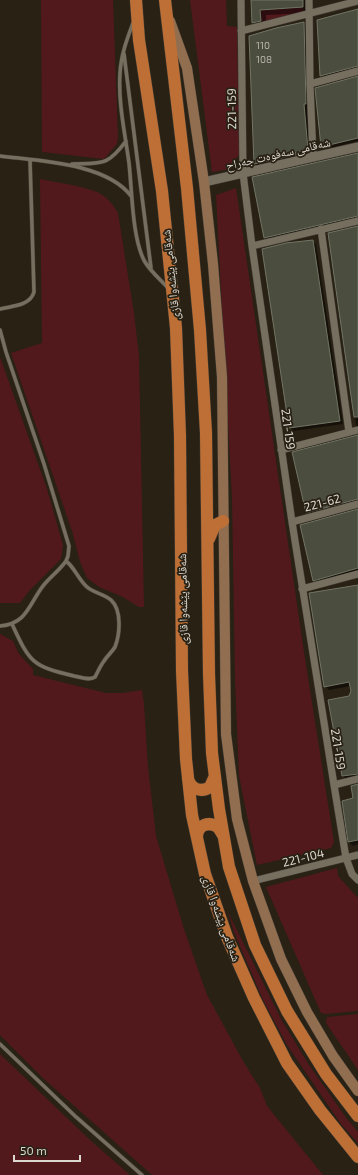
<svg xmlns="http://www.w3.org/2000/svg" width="358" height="1175" font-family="'Exo 2','Noto Naskh Arabic',sans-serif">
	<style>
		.green { fill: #52191d }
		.shadow { fill: #0007 }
		.building { fill: #4b4d3e; stroke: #727564 }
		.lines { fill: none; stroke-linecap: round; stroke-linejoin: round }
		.service-casing { stroke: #413b33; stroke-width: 4.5 }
		.minor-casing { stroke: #413b33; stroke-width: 8 }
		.tertiary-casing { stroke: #413b33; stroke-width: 10 }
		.secondary-casing { stroke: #413b33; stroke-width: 11 }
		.trunk-casing { stroke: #413b33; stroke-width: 13 }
		.service { stroke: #766e5f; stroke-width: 3.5 }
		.minor { stroke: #766e5f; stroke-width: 7 }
		.tertiary { stroke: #766e5f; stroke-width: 9 }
		.secondary { stroke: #916e50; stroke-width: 10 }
		.trunk { stroke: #bd6f36; stroke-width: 12 }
		.labels { text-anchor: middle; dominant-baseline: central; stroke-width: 3.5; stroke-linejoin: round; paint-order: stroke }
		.number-label { font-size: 10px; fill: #b8b4ab }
		.street-label { font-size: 12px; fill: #dcd7cf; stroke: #282114 }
	</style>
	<rect width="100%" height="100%" fill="#282114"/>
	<path class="green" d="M41,0H113L118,137L117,144L104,159L42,152Z
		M190,0H226L227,26L237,27L239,154L230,169L212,172Z
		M303,7L304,13L261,22L260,10Z
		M40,179C55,182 89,187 101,194C109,199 113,205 118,213L134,313L139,356L144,607H139L121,596L99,587L87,578L80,562L72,531L11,353L42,343Z
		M236,188L304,652L334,842L331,848L257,865L239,776L235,680L232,498L216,195Z
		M0,357L47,489L63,545L61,559L29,591L20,603H0Z
		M0,634L13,641L19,654L33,669V675L106,693H122L142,690L144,704L148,767L156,836L184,929L207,995L243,1061L260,1088L267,1106L323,1175H152L44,1079L0,1035Z
		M337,868L338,876L358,898V1011L325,1014L321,1013L266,887Z
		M228,912L282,1021L309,1065L347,1119L358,1132V1143L341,1124L287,1045L263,1000L234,932Z
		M358,1014V1070L326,1023L327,1017Z
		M0,1054L89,1139L130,1175H0Z"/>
	<path class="shadow" d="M252,0H308V13L266,15V26L259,28L253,22Z
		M358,10V70L325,79L321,76Z
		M303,23L307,27L309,107H307L311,153L259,167L255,164L250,36Z
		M358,77V141L326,149L322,146Z
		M358,154V220L268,241L265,238Z
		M358,227V427L356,425L330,234Z
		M312,241L316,244L343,424L293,431L290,427Z
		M358,436V503L310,516L307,512Z
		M358,510V572L317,584L314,580Z
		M358,586V778L347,780L343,776L329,701L349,697L352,691L351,686L329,690L325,686Z
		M358,785V844L353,846L349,842L343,802L355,799Z"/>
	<path class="building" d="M251,0H303V7L260,10L261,21L252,23Z
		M358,9V66L320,76L317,20Z
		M304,22L306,104H304L308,150L293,153L300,154L254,164L249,36L276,28Z
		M358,76V138L321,147L315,88Z
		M358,153V216L264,238L252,177Z
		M358,226V417H354L328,233Z
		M313,240L340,421L289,428L262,249L286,243Z
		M358,435V499L306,513L292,452Z
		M358,509V568L313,581L300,525Z
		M358,585V774L342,776L328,700L349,696L351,691L349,682L324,687L309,593Z
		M358,784V840L348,842L342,801L353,798L351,786Z"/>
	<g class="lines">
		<g class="service-casing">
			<path id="service" d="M133,23C127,39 121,55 120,73C118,103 125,133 129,163C132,189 132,240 145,262C151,272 161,280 169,289
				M124,54L151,268
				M0,156C39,161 106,163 131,196
				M72,164C101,163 107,167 126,141
				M0,309C12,306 30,306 34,292L30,160
				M0,330L6,352L44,464L69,546L68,556L66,561C60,570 50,577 43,586C29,604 27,624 0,626
				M12,624C30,663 32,666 74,676C81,677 89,681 95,677C98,672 100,666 104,661C107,656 112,652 115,647C120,634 122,610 111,600C104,594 94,593 87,587C78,579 75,568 66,561
				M0,1044L75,1116L142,1175"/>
		</g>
		<g class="minor-casing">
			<path id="minor" d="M241,0L243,173L252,246L292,522L334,785L346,858L352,874L358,880
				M309,0L310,84L313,156
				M241,31L358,1
				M310,84L358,71
				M321,229L349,432
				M252,246L358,221
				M281,450L358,430
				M292,522L358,504
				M302,589L358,574
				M334,785L358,779
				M253,881L358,855"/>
		</g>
		<g class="tertiary-casing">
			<path id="tertiary" d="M204,182L358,147"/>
		</g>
		<g class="secondary-casing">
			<path id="secondary" d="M170,21L187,68L204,182L213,264L222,377L226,734L237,819L253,881L281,959L307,1012L333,1056L358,1091"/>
		</g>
		<g class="trunk-casing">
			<path id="trunk" d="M136,0L139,40L162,191L176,328L180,436L182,671L186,759L192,815L205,874L227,937L254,998L287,1063L320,1110L358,1157
				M165,0L187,188L200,330L206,433L209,674L212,753L219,809L229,867L255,945L287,1011L326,1074L358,1116
				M209,539L215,525L223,521
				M188,779C191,789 201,793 210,787L215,776
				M197,836C198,825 208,821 218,827L223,835"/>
		</g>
		<use href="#service" class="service"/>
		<use href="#minor" class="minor"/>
		<use href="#tertiary" class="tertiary"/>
		<use href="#secondary" class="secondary"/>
		<use href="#trunk" class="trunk"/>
	</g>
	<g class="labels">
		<g class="number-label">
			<text x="263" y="45">110</text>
			<text x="264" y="59">108</text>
		</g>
		<g class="street-label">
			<text transform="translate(231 109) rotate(-91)">221-159</text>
			<text transform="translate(278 153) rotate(-13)">شەقامی سەفوەت جەراح</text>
			<text transform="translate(170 275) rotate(-96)">شەقامی پێشەوا قازی</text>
			<text transform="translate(289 429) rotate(82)">221-159</text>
			<text transform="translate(322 502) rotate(-15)">221-62</text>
			<text transform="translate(182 599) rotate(-91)">شەقامی پێشەوا قازی</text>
			<text transform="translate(339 749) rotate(81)">221-159</text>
			<text transform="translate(303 857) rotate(-14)">221-104</text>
			<text transform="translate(222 918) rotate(70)">شەقامی پێشەوا قازی</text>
		</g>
	</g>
	<path d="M14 1155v6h66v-6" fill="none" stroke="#dcd7cf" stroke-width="2"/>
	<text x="20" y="1155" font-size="12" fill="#dcd7cf" stroke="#282114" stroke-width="3" paint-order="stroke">50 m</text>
</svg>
